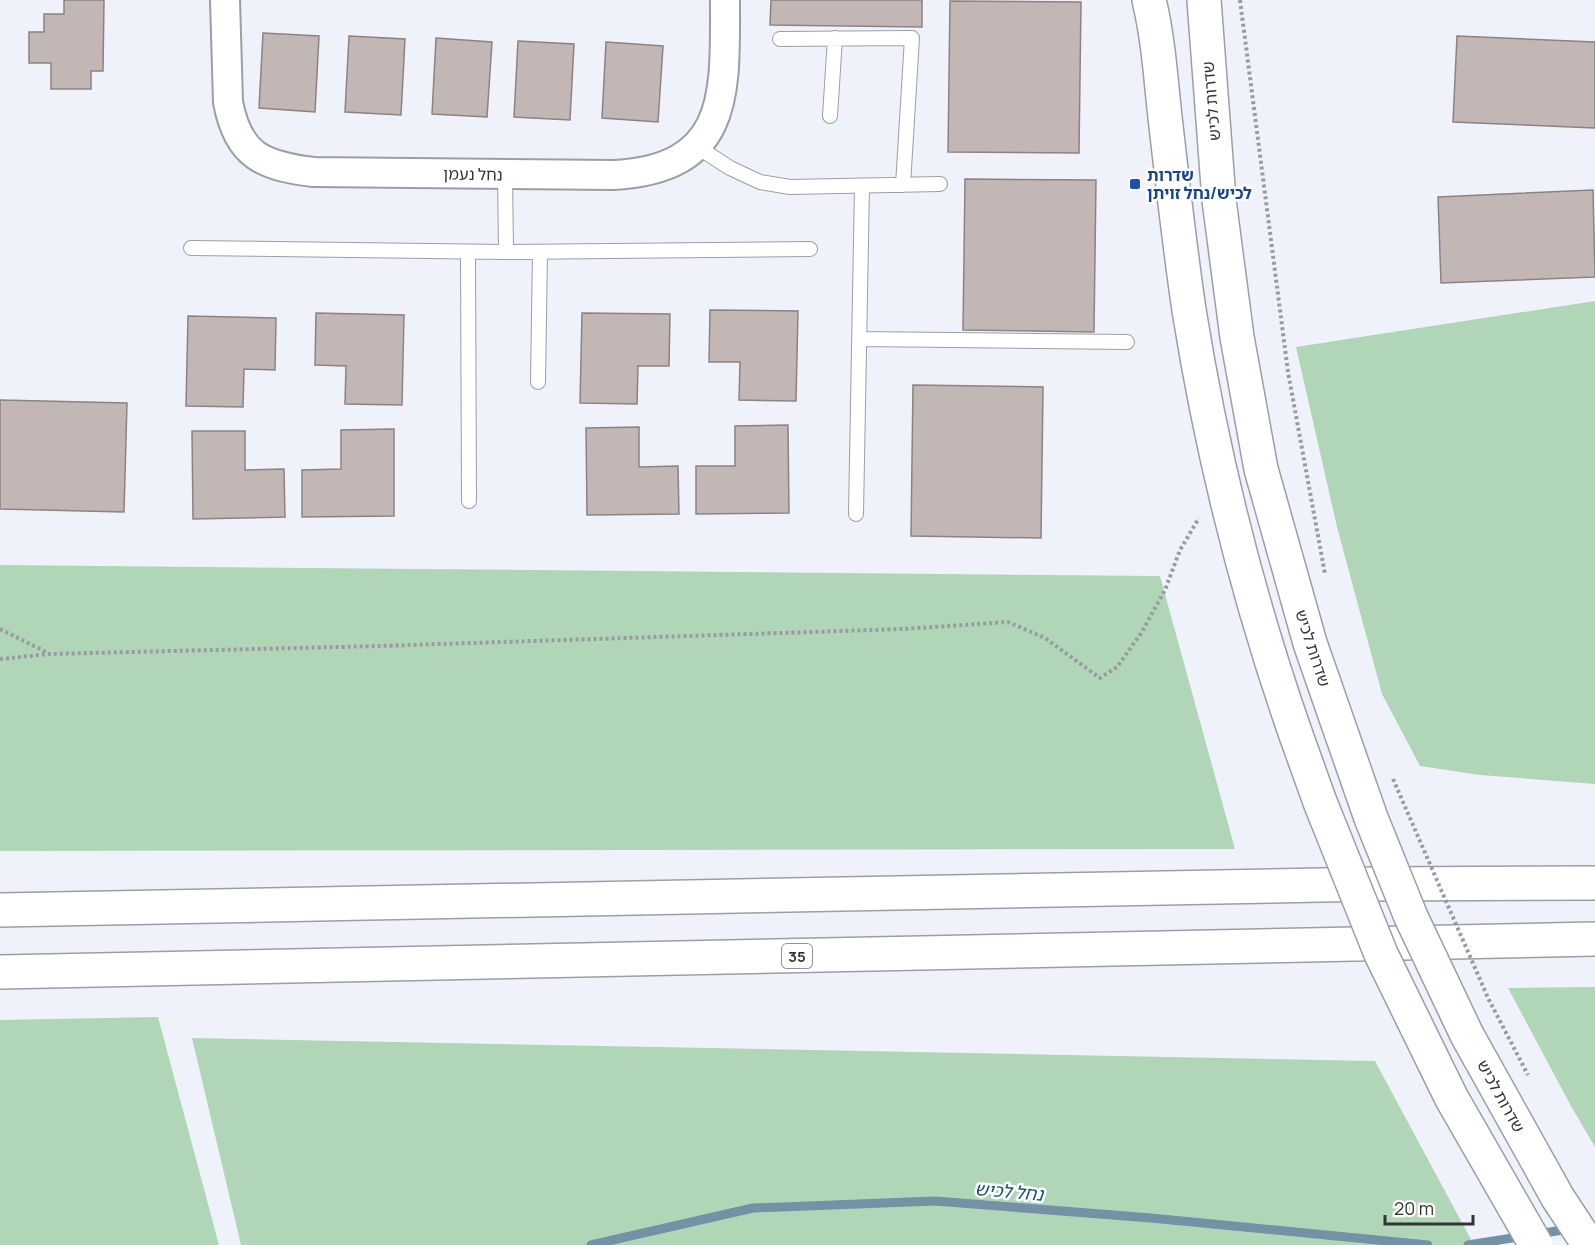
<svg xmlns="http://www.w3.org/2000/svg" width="1595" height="1245" font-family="Manrope,'Noto Sans Hebrew',sans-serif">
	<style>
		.green { fill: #b1d6b7 }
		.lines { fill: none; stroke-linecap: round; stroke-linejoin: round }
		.stream { stroke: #7491a5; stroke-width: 9 }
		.building { fill: #c2b7b5; stroke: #8c8280; stroke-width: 1.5 }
		.service-casing { stroke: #9c9ea7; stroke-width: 16 }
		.minor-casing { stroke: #9c9ea7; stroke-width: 32 }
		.tertiary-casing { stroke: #9c9ea7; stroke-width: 36 }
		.trunk-casing { stroke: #9c9ea7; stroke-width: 36 }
		.path { stroke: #9a9ba2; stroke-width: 4; stroke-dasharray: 3 3; stroke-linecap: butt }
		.service { stroke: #fff; stroke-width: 14 }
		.minor { stroke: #fff; stroke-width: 28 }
		.tertiary { stroke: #fff; stroke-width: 33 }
		.trunk { stroke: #fff; stroke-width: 33 }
		.tertiary-bridge-casing { stroke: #9c9ea7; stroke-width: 36; stroke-linecap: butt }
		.path-bridge { stroke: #9a9ba2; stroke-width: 4; stroke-dasharray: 3 3; stroke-linecap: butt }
		.tertiary-bridge { stroke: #fff; stroke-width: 33 }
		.transit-dot { fill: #1a4fb4; stroke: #fff; stroke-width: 2 }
		.labels { text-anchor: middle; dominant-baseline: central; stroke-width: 5; stroke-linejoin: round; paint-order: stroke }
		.shield { fill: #fff; stroke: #707173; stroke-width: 1.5 }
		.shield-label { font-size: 15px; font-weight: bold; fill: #333437 }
		.street-label { font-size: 16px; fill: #333437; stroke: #fff }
		.transit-label { font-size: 16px; font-weight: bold; fill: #164399; stroke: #fff; text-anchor: start }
		.water-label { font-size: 18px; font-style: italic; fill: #0b5277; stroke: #fff }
	</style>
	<rect width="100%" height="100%" fill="#f0f2fb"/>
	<path class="green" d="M1595,301V784L1480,775L1420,766L1382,694L1337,527L1296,347Z
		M0,565L1160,576L1235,849L0,851Z
		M1595,987V1147L1571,1106L1508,988Z
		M158,1017L219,1245H0V1020Z
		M192,1038L1375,1061L1474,1245H241Z"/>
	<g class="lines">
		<path class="stream" d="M591,1245L753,1208L935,1201L1151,1218L1428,1245
			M1468,1245L1569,1229"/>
	</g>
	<path class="building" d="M64,0H104L103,71H91V89H51V63H29V32H44V14H64Z
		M771,0H922V27L770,25Z
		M950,1L1081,2L1079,153L948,152Z
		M263,33L319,36L315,112L259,108Z
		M349,36L405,39L401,115L345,112Z
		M1457,36L1595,42V128L1453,122Z
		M436,38L492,42L487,117L432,114Z
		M518,41L574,44L570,120L514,117Z
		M606,42L663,46L658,122L602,118Z
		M965,179L1096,180L1094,332L963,330Z
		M1593,190L1595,277L1441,283L1438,197Z
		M710,310L798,311L796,401L739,400L740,362H709Z
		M316,313L404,315L402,405L345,404L346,366L315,365Z
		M582,313L670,314L669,366H638L637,404L580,403Z
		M188,316L276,318L275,370L244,369L243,407L186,406Z
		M913,385L1043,387L1041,538L911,536Z
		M0,400L127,403L124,512L0,509Z
		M788,425L789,513L696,514V466H735V426Z
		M639,427V467L678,466L679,514L587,515L586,428Z
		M394,429V516L302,517V470L341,469V430Z
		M192,431H245V470L284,469L285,517L193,519Z"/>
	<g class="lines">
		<g class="service-casing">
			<path id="service" d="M780,39L912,38L903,185
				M830,116L835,38
				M696,146L730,168L760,182L790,187L940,184
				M505,174L506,252
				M191,248L506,252L810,249
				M468,252L469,501
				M860,339L1127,342
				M538,382L540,252
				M856,514L862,186"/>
		</g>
		<g class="minor-casing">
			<path id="minor" d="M225,0L228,102C238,156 263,166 314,172L613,175C731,169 725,93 725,0"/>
		</g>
		<g class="tertiary-casing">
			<path id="tertiary" d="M1149,0C1159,41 1161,84 1166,126C1173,187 1180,249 1189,310C1212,454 1248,598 1296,735
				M1204,0L1219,200L1237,337L1261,469L1310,643L1342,735"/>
		</g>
		<g class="trunk-casing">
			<path id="trunk" d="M0,910L1374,884L1595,883
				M0,972L1595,939"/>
		</g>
		<path class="path" d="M1240,0L1288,372L1325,574
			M0,629L48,653
			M0,659L49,654L379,646L903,629L1008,622L1045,638L1100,678L1117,667L1142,632L1165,590L1180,550L1199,518"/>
		<use href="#service" class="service"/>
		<use href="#minor" class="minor"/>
		<use href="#tertiary" class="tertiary"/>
		<use href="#trunk" class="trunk"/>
		<g class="tertiary-bridge-casing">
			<path id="tertiary-bridge" d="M1296,735L1320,802L1381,954L1451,1097L1536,1245
				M1342,735L1371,818L1411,917L1467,1035L1558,1198L1589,1245"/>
		</g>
		<path class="path-bridge" d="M1393,779L1488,998L1528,1075"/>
		<use href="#tertiary-bridge" class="tertiary-bridge"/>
	</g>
	<rect class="transit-dot" x="1129" y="178" width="12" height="12" rx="3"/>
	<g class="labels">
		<rect class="shield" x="782" y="944" width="30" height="24" rx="4.5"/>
		<g class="shield-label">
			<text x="797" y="956">35</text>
		</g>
		<g class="street-label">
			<text transform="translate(1211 101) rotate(-95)">שדרות לכיש</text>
			<text transform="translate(473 174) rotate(1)">נחל נעמן</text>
			<text transform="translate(1313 648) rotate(72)">שדרות לכיש</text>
			<text transform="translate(1501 1096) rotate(61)">שדרות לכיש</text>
		</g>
		<g class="transit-label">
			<text x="1147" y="175">שדרות<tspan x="1147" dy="18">לכיש/נחל זויתן</tspan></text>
		</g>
		<g class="water-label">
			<text transform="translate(1009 1191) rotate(5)">נחל לכיש</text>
		</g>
	</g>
	<path d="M1385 1215v9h88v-9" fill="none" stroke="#333437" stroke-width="3"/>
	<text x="1394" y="1215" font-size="18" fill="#333437" stroke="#ffffff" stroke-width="4.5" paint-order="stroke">20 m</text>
</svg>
